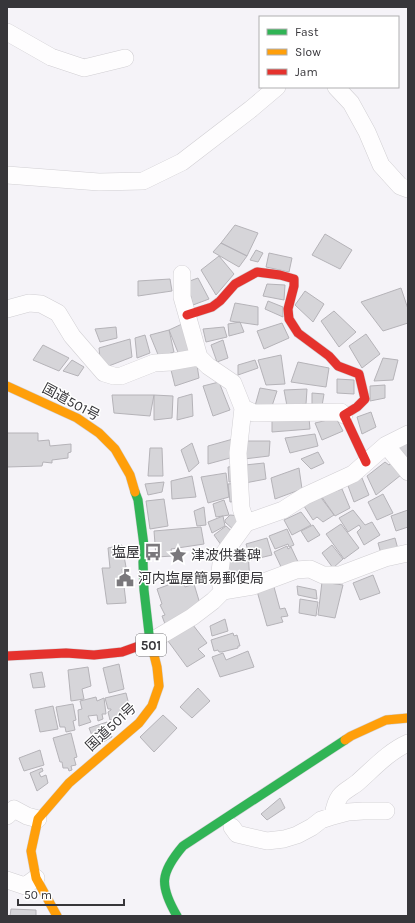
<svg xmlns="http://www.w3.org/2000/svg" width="415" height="923" font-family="Karla,'Noto Sans JP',sans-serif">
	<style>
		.building { fill: #d6d5d9; stroke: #b5b3b8 }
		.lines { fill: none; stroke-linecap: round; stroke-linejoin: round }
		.street-casing { stroke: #d1cfd3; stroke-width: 18 }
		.fast-casing { stroke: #d1cfd3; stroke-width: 10 }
		.slow-casing { stroke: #d1cfd3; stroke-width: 10 }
		.jam-casing { stroke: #d1cfd3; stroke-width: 10 }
		.street { stroke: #fefdfe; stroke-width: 17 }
		.fast { stroke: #30b455; stroke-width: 9 }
		.slow { stroke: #ff9f0a; stroke-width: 9 }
		.jam { stroke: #e5322d; stroke-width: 9 }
		.labels { text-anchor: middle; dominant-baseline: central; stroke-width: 3; stroke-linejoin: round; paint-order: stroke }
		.shield { fill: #fff; stroke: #737275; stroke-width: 1 }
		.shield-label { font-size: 13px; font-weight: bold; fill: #37363a }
		.street-label { font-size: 14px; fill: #37363a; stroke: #fff }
		.poi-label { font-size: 14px; fill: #37363a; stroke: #fff; text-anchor: start }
	</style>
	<rect width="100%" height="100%" fill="#f5f3f8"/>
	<path class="building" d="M235,225L258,233L247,256L221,243Z
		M325,234L352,250L340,269L312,255Z
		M221,243L247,256L239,267L213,252Z
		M256,250L263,253L258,262L250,260Z
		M269,253L292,258L289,272L266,267Z
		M219,256L234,274L216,295L201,270Z
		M198,278L209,299L193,305L187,282Z
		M170,279L172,291L138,296V281Z
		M267,284L285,285L284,300L263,296Z
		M401,288L408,309V323L383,331L361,302Z
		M305,291L324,304L313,322L295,305Z
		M268,301L283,307V317L265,309Z
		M235,303L258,307V325L230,321Z
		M334,311L356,332L339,347L321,321Z
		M240,322L244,332L229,336L228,324Z
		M282,323L289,338L264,349L257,331Z
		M182,324L190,350L179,355L169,330Z
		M116,327L117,338L100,342L95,329Z
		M224,327L227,337L206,342L203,329Z
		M169,330L174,352L159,357L150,335Z
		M366,334L380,354L362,368L349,346Z
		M145,335L150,353L137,358L135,338Z
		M130,339L132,357L101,369L99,348Z
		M223,340L228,358L217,362L211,345Z
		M43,345L69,358L59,371L33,360Z
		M281,355L285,384L266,385L258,360Z
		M383,358L398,360L393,380L374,381Z
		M72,360L84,367L78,376L63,371Z
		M255,360L258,368L238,375V365Z
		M298,362L329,368L326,387L291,382Z
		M197,365L199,378L175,386L171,370Z
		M337,379L354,380V394L337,393Z
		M219,382L230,410L213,416L203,386Z
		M385,385V398L370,401V386Z
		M260,388L277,391L272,406H255Z
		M307,389L306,404L287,406L284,390Z
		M312,393L324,394L322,406L312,412Z
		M192,394L193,416L177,420L178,398Z
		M112,395H154L150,416L114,413Z
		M154,395L173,396L172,418L154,420Z
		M371,412L376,427L362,434L357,417Z
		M309,418L310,429L272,432V420Z
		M336,418L343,431L322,440L315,423Z
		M7,433H38V441L49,440L50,446L71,444V452L68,453V458L52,460V463L43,462L42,466L7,467Z
		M315,434L318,446L290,453L285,438Z
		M233,439L230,458L208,464V446Z
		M408,439V462L397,448Z
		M245,441H270L269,456L244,459Z
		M192,443L199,463L189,472L181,450Z
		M150,448H162L163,476H148Z
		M318,452L324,463L311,469L301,459Z
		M396,459L406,471L376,495L367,476L385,462L389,465Z
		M264,463L266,479L245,483V465Z
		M236,466L238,481L229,482L228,467Z
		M299,468L302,489L275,499L271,478Z
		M226,473L229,497L208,503L201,477Z
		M192,476L196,497L172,499L171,481Z
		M362,478L369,495L354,502L347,483Z
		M164,482L162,492L148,495L145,484Z
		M238,483L239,501L230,502L228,484Z
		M342,489L350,508L335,516L321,496Z
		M383,494L393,513L377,520L368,502Z
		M319,495L334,515L323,522L317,517L313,520L302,503Z
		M164,499L168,526L150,529L146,501Z
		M224,500L229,515L216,517L213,504Z
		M204,507L206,525L197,526L194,511Z
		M353,510L365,525L372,522L380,535L364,545L357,532L361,528L359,525L348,532L339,518Z
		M408,510V527L396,531L391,516Z
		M301,512L311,525L292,535L284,520Z
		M230,515L241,516L236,532L225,522V520Z
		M223,516L225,526L212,533L208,522Z
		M341,524L359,548L344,559L326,534Z
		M313,525L320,535L308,542L301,531Z
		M226,526L236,535L224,549L214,535Z
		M201,527L204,544L171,549L173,556L156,557L154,531Z
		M287,529L294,545L289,547L288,544L275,549L269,536Z
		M267,538L272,555L251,560L246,544Z
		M395,538L399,553L382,557L378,543Z
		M122,545L126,567L122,569L126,603L107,604L102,568H110L108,548Z
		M332,545L343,559L333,568L322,553Z
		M287,546L288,549L291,547L299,564L283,571L274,552Z
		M248,552L250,582L225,583L227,554Z
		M373,575L380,593L360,600L353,583Z
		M182,580L185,587L194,584L200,604L165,624L162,616L165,615L160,605L162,604L157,589Z
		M322,582L343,585L335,618L318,615Z
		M297,586L316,590L317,599L298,595Z
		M274,587L280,609L285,608L288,616L281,617L283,622L267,626L257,591Z
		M300,599L318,602L316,616L299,613Z
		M225,619L228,631L212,636L210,626Z
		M193,625L207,643L198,649L205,656L187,667L168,641Z
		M233,633L234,636L237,635L240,646H238V648L222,652H219L218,650L214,651L211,640Z
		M248,651L254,667L220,677L212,657L223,653L226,660Z
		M119,664L124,689L109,693L103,668Z
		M88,667L91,686L82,689L84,699L71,701L68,670Z
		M42,672L45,687L33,688L30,674Z
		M198,688L210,701L192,718L180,707Z
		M126,693L130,709L128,710L129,714L110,720L108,712L111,710V709H108L105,698Z
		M96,697L97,701L104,698L106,714H102L103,719L98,721L97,715L88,716L91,722L79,726L78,710L82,709L80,701Z
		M73,704L76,720L73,721L75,730L66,732L65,727H60L56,707Z
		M53,706L58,729L40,732L35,710Z
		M163,715L177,728L154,752L140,737Z
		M107,722L112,737L96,746L89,728Z
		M71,733L77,757L74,758L76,765L71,766L72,770L69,771L68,768H63L62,762H60L53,738Z
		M40,750L44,765L24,771L19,758Z
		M42,768L43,771L39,773L41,777L46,775L48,783L37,791L30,773Z
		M280,798L285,808L267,820L261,814Z
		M11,909L36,910V916H10Z"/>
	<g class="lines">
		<g class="street-casing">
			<path id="street" d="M7,32L51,57L84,68L125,58
				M336,87L351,103L367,132L381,165L400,186L408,189
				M7,175L99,182L143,181L182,162L251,109L277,87
				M182,274V297L199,357L208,366L233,383L243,408L238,453L241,508L246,523
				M7,309L29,303L41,304L58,313L72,336L104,373L114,376H121L154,363L171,362L199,357
				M243,408L254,413L341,412L344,415
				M386,445L408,472
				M223,591L219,579L222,556L246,523L283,510L305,496L353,474L386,445L408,434
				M150,642L192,617L213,601L223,591L253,586L296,570L310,569L323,575H340L385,558L408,553
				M386,811H363L348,812L333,816C334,809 335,803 340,796C344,791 352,787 357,783C373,769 388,752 408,743
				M7,816L14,809L27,816L38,819
				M232,827L237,834L267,841L284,839L297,835L312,827L321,820L333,816
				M7,880L25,886L36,878"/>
		</g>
		<g class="fast-casing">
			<path id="fast" d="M135,492L138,500L145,553L143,562L144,590L150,642L153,651
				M177,916C159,885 160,873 183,846L345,740"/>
		</g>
		<g class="slow-casing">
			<path id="slow" d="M7,386L77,418L99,433L115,449L130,475L135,492
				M345,740L351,736L386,720L408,718
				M57,916L36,878L31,851L38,819L69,783L139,723L152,706L159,686L157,667L153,651"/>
		</g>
		<g class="jam-casing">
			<path id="jam" d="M187,315L212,307L220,301L235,284L257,272L280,275L294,279V286L288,309L289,319L298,333L329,356L338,366L359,374L365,399L357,407L344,415L366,462
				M7,656L66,653L94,655L122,652L150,642"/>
		</g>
		<use href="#street" class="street"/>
		<use href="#fast" class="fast"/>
		<use href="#slow" class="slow"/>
		<use href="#jam" class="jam"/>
	</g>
	<defs>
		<g id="bus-bare" transform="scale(1.38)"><path d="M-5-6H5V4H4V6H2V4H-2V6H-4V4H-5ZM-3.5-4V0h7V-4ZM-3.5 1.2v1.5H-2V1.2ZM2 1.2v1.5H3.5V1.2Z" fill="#7a787c" stroke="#fff" stroke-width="2.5" paint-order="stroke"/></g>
		<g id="sight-bare" transform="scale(1.38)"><path d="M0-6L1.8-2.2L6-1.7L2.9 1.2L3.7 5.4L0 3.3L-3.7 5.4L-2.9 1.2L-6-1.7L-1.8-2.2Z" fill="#7a787c" stroke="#fff" stroke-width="2.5" paint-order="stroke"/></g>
		<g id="civic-bare" transform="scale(1.38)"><path d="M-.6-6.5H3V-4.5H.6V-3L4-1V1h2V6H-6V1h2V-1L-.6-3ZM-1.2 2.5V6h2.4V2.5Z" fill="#7a787c" stroke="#fff" stroke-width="2.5" paint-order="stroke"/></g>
	</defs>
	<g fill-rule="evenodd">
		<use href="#bus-bare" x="153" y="552"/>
		<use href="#sight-bare" x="178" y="555"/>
		<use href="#civic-bare" x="125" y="578"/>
	</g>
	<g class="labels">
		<rect class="shield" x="136" y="634" width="30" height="22" rx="3"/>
		<g class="shield-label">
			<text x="151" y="645">501</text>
		</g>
		<g class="street-label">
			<text transform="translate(71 402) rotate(28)">国道501号</text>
			<text transform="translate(111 727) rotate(-43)">国道501号</text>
		</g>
		<g class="poi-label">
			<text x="140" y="552" text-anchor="end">塩屋</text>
			<text x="191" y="555">津波供養碑</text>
			<text x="138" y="578">河内塩屋簡易郵便局</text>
		</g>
	</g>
	<rect width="415" height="923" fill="none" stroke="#37363a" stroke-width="16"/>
	<rect x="259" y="16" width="140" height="72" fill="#ffffff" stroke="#afafb0"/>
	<rect x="267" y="29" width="20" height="6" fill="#30b455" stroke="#afafb0"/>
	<text x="295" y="36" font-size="12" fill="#37363a">Fast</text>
	<rect x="267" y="49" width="20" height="6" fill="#ff9f0a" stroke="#afafb0"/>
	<text x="295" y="56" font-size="12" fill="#37363a">Slow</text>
	<rect x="267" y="69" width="20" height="6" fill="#e5322d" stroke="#afafb0"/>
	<text x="295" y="76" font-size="12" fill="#37363a">Jam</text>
	<path d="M18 899v6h106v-6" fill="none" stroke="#37363a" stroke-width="2"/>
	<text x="24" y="899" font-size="12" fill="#37363a" stroke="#ffffff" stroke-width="3" paint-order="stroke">50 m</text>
</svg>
